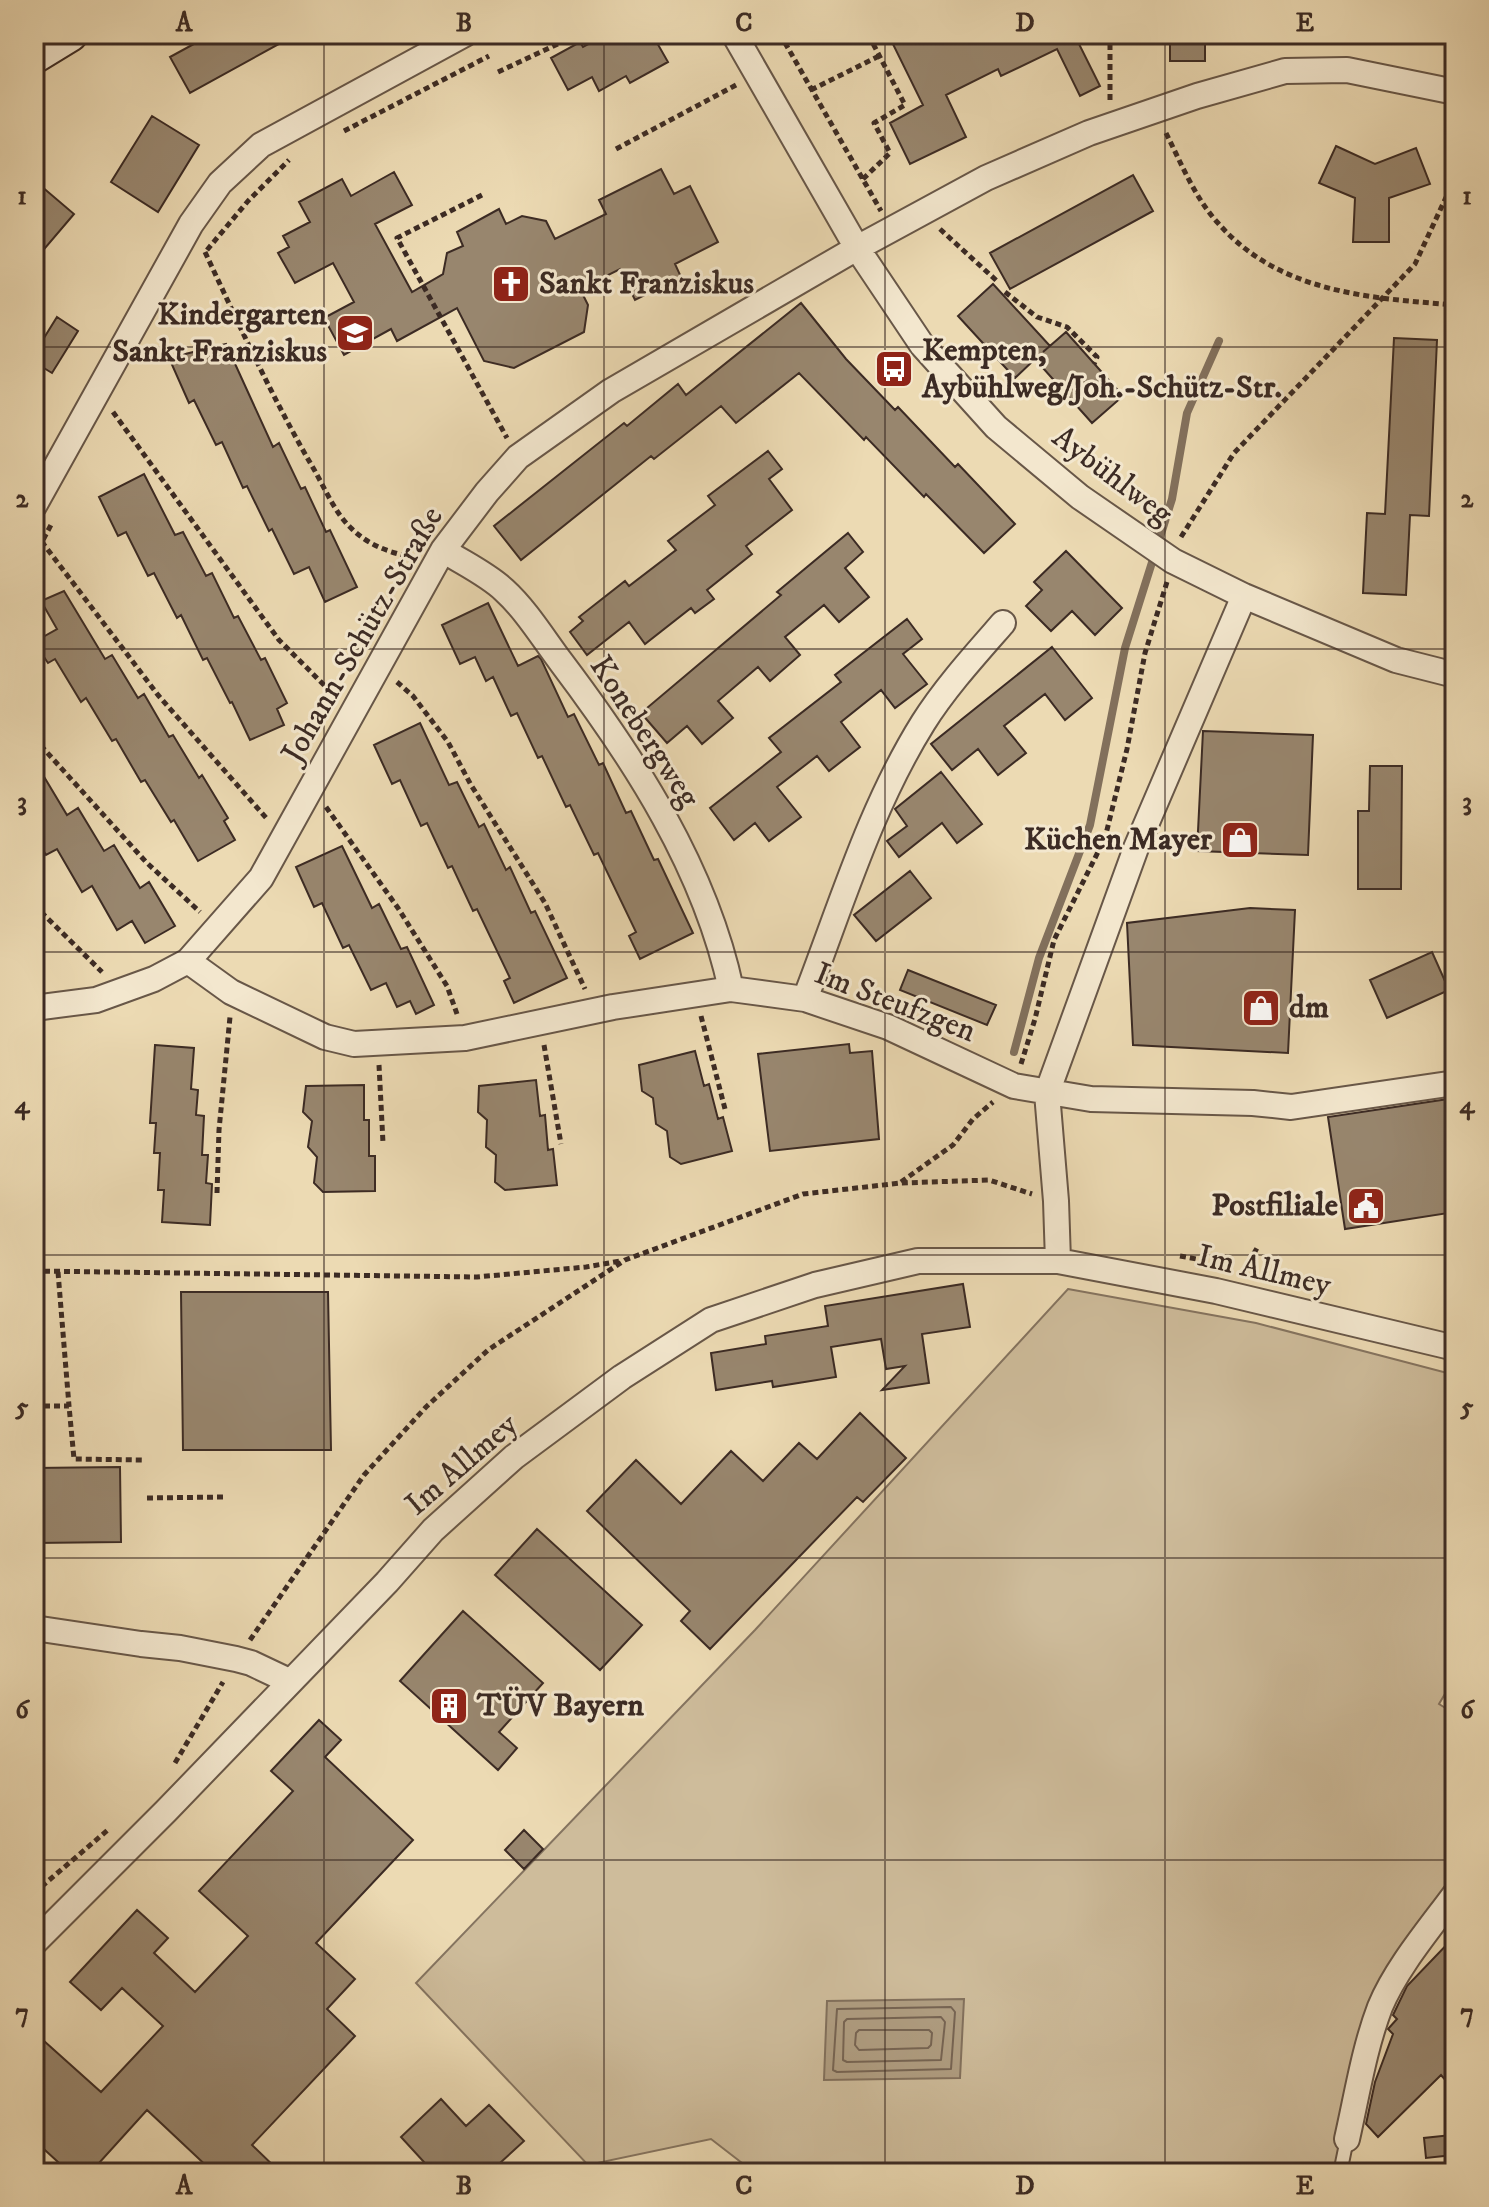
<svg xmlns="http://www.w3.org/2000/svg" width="1489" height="2207" font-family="'IM FELL DW Pica',serif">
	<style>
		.green { fill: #cebc9b; stroke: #857460; stroke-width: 2 }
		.water { fill: #b09e82; stroke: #82705c; stroke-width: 2 }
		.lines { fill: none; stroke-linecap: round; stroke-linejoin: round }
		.shore { stroke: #766453; stroke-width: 2 }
		.stream { stroke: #82705c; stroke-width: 8 }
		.building { fill: #98866e; stroke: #3c2b24; stroke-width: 2 }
		.service-casing { stroke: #685748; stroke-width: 16 }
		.minor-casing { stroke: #685748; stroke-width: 28 }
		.secondary-casing { stroke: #3c2b24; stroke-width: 38 }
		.path { stroke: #3c2b24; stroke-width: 5; stroke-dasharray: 6 4; stroke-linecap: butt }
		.service { stroke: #f3e7ce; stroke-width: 12 }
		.minor { stroke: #f3e7ce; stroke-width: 24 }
		.secondary { stroke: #f3e7ce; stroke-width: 34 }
		.grid { fill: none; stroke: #3c2b24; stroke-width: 2; stroke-opacity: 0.55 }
		.labels { text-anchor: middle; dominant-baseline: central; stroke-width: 6; stroke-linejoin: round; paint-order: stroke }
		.poi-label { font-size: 32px; font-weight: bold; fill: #3c2b24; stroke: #f3e7ce; text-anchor: start }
		.street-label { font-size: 32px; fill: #3c2b24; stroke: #f3e7ce }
		.neatline { fill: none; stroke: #3c2b24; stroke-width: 3 }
		.grid-label { font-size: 26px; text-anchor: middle; font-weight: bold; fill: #3c2b24 }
	</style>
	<rect width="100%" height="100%" fill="#ecdab3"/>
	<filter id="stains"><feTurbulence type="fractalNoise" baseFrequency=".0025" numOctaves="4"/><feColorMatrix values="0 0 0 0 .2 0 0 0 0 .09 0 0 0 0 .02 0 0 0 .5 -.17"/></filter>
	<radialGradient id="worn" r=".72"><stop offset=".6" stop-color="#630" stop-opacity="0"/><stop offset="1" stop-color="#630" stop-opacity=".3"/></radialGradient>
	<path class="green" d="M1068,1289L1256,1323L1455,1375V1677L1439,1704L1455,1714V1881L1407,1952L1335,2173H755L711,2139L588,2165L416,1983L755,1630Z"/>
	<path class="water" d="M964,1999L960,2078L824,2080L827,2001Z"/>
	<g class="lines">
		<path class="shore" d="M951,2007L955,2012L951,2069L837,2072L833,2070L837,2009Z
			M941,2017L945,2022L941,2060L847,2062L843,2060L844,2022L847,2019Z
			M859,2030H929L932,2033L931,2045L928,2048L859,2050L855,2045L856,2033Z"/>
		<path class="stream" d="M1014,1052L1039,958L1090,825L1125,648L1172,499L1187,413L1219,341"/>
	</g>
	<path class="building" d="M212,34H297L190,93L170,57Z
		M607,34H652L668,62L630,83L626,76L599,91L592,77L568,90L551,58L580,42L583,47Z
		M888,34H1089L1077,40L1100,86L1080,96L1057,49L1001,76L998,69L946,95L966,137L910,164L890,123L923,105Z
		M1170,34H1205V61H1170Z
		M152,116L199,145L158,212L111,182Z
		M1336,146L1375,164L1416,148L1430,184L1389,198V242H1353L1355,198L1319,183Z
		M661,169L674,194L690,186L718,242L675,264L681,277L635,300L620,269L580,289L588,305L584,332L514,368L484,361L457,308L397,341L391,329L344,355L324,318L354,302L333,263L295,283L278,253L289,247L283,236L310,222L299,202L342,179L351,196L394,172L412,205L375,224L412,292L443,274L447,253L463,246L457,232L499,209L506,224L522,216L546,221L555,239L606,214L599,200Z
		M1133,175L1153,211L1010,289L990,253Z
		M34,180L74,214L34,261Z
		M993,284L1050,346L1043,352L1066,332L1123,396L1092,423L1035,359L1015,378L958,316Z
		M801,303L846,359L895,410L898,407L955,467L958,464L1015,524L984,553L926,494L924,497L866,437L864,440L799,373L736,423L721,406L654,459L651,456L521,560L494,526L624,423L627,426L678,384L686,395Z
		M57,317L78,331L52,373L34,362V354Z
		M1394,338L1437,340L1429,516L1410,515L1406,595L1363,593L1367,513L1385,514Z
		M226,344L273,447L279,443L301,489L305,487L326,532L330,530L357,587L325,602L309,567L294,574L272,529L269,531L247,486L243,488L222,442L216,445L194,400L189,403L169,358Z
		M768,451L782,469L769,479L792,510L746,546L752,554L707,590L714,599L695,613L691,608L645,644L629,622L587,655L570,632L583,621L579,617L625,581L629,586L676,550L668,541L715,505L708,496Z
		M144,474L175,535L183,532L206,576L212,573L234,618L238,616L261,660L265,658L287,703L277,709L284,725L250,740L232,702L230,703L207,658L203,660L181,615L177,618L154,573L148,576L126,532L118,536L99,497Z
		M848,533L863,552L845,568L869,597L839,622L824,605L785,637L800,655L770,681L758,667L718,701L733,718L702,744L687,726L667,743L641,713L781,595L777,592Z
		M1066,551L1122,608L1095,635L1072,611L1051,631L1026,606L1042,590L1034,582Z
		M64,591L105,659L112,655L138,698L144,694L169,737L173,735L199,778L202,775L228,818L224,821L235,840L198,861L174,820L171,822L145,780L141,782L116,739L112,741L86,698L81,702L55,659L48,663L34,642L57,629L41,601Z
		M488,603L518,666L538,656L541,659L568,717L574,714L599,765L603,763L626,813L631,811L654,860L658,859L693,933L640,959L629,936L636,932L598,853L594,855L570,805L566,807L542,756L538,758L517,713L511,716L493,677L486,681L475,657L460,664L442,625Z
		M907,619L922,639L903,654L927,684L895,708L881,690L841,722L860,747L829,771L817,756L777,787L801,817L769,841L755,823L734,840L710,808L781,752L769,738L841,682L835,675Z
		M1052,647L1092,698L1065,720L1045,694L1004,726L1026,753L998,775L978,749L952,770L931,744Z
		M420,723L449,785L457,782L479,827L484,824L506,870L510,867L531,913L535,911L567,978L514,1003L504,981L510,978L477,909L473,911L452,866L448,868L427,823L421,826L400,780L392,784L374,745Z
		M1203,731L1313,735L1308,855L1197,851Z
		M34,760L67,815L78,808L104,851L114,845L140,888L149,882L175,926L145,943L132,921L117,930L92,886L82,892L57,849L46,855L34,835Z
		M1370,766H1402L1401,889H1358V811H1369Z
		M941,772L982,824L957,843L942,823L899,857L887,841L907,826L895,809Z
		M342,846L372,908L379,904L401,949L407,947L434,1005L416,1014L410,1001L397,1007L386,983L371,990L349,945L343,948L322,903L314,907L296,867Z
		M910,871L931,898L876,941L854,915Z
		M1250,908L1295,910L1288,1053L1133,1045L1127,923Z
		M1432,952L1449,990L1387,1018L1370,980Z
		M908,970L996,1005L987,1025L900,990Z
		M849,1044L850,1053L872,1051L879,1139L770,1151L758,1054Z
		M155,1045L194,1048L191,1089L198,1090L196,1115L204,1116L202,1155H208L206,1183L212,1184L210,1225L162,1222L164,1190H158L160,1153H154L156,1123H150Z
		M695,1051L704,1086L709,1084L718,1119L723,1117L732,1151L681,1164L670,1157L667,1131L656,1124L653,1098L642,1091L639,1065Z
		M536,1080L540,1116L545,1115L548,1150L553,1149L557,1185L505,1190L495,1182L496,1155L486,1147L487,1120L478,1112L479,1086Z
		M364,1085V1120H369V1156H375V1191L323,1192L314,1183L317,1157L308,1147L312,1121L303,1112L306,1086Z
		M1455,1098V1212L1345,1229L1328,1117Z
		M963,1284L970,1327L922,1334L929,1383L882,1390L905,1366L886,1369L881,1339L831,1347L836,1377L773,1387L772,1381L716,1390L711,1353L766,1344L765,1336L828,1326L825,1306Z
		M181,1292H328L331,1450H183Z
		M860,1413L906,1458L863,1502L857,1497L710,1649L681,1621L690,1611L587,1511L636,1460L681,1504L731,1451L763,1481L799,1443L817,1459Z
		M120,1467L121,1542L34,1543V1468Z
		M537,1529L642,1625L600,1670L495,1575Z
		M463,1611L543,1683L499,1732L517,1748L498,1770L400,1681Z
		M319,1720L341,1740L325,1757L413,1840L316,1943L355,1979L327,2009L355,2036L252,2145L281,2173H214L147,2110L90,2173H70L34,2140V2032L101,2092L163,2026L122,1988L101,2010L70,1982L137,1910L168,1938L154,1953L195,1992L248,1936L199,1891L293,1791L271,1771Z
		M524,1830L543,1849L524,1869L505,1850Z
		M1455,1936V2091L1441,2075L1378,2137L1366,2124L1375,2082L1393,2034L1388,2029L1397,2019L1393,2015L1394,2013L1407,1986Z
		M441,2099L466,2126L489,2105L524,2141L489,2173H434L401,2137Z
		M1451,2135L1453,2155L1426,2158L1424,2138Z"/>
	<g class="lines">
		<g class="service-casing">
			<path id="service" d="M1340,2173L1347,2139"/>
		</g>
		<g class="minor-casing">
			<path id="minor" d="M734,34L857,248L922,345L996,427L1080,497L1173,561L1244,596L1396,660L1455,675
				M34,506L191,224L220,183L261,145L465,34
				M443,550C463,563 487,574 504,590C526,610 543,638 561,662C635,760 705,868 731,989
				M188,961L231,992L325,1037L354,1044L465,1038L613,1007L731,989L805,999L888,1027L1014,1086L1091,1099L1253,1103L1291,1107L1455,1083
				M805,999C841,906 870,808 923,723C945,688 975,655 1003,623
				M34,1008L96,1000L154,979L188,961L261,878L443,550L487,492L518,457L611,391L857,248L986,178L1089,133L1197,96L1285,71L1347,70L1455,92
				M1058,1261L1056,1201L1047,1093L1136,848L1244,596
				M34,1628L141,1644L180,1648L236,1659L251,1663L289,1681
				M34,1943L166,1811L387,1582L433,1530L514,1457L622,1377L711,1320L815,1285L918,1261H1058L1216,1291L1455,1348
				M1347,2139C1357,2095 1364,2049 1380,2007C1396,1968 1430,1928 1455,1894"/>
		</g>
		<g class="secondary-casing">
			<path id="secondary" d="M34,56L70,34"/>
		</g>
		<path class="path" d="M780,34L881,211
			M1110,34V101
			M498,72L579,34
			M811,90L879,56
			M344,131L489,56
			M1166,133C1181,163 1195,198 1218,223C1279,293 1369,298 1455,305
			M616,149L738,84
			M863,179L890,153L874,123L905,105L868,34
			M482,195L397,238L507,438
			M940,229L998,282
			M207,250L248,201L289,160
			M205,252C239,325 272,397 312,466C324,486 334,512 351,528C368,545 388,552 411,557
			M1005,292L1037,317L1067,327L1097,357L1094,364
			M1454,305L1453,385H1455
			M113,412L279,640L335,696
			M34,535L42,542L158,695L268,820
			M1181,537L1234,453L1415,264L1455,178
			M34,557L52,523
			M397,682L413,696L448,742L471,785L545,903L585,989
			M34,738L146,862L200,912
			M326,807L398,908L447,986L457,1014
			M34,905L102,972
			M701,1016L725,1109
			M544,1045L561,1144
			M1021,1064L1035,1019L1054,940L1105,838L1127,749L1145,653L1167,582
			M379,1065L383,1143
			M34,1087L39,1032
			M901,1182L953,1145L973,1119L993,1102
			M217,1193L219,1130L230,1017
			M1180,1256L1202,1260
			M34,1271L477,1277L586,1267L620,1261
			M1244,1271L1257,1248
			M58,1272L69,1406
			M34,1406H69L74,1459L143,1460
			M147,1498L225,1497
			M250,1640L364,1475L426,1407L488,1350L625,1260L803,1194L901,1183L989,1180L1032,1194
			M175,1763L223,1682
			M34,1893L109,1829"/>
		<use href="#service" class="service"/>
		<use href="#minor" class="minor"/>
		<use href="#secondary" class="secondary"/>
	</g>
	<path class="grid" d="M324,34V2173M604,34V2173M885,34V2173M1165,34V2173M34,347H1455M34,649H1455M34,952H1455M34,1255H1455M34,1558H1455M34,1860H1455"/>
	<defs>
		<g id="church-square" transform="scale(2)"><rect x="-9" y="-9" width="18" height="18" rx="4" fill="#8f2418" stroke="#f3e7ce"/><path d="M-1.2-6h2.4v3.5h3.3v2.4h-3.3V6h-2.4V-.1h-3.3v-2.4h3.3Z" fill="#fff"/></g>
		<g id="school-square" transform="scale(2)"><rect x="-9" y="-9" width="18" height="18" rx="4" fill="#8f2418" stroke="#f3e7ce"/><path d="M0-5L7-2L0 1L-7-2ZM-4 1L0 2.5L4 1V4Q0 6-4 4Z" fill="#fff"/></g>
		<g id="bus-square" transform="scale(2)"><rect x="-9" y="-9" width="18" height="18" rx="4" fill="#8f2418" stroke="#f3e7ce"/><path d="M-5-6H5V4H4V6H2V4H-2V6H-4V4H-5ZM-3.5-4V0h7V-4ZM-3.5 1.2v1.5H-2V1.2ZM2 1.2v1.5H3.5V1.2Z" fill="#fff"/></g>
		<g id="shop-square" transform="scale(2)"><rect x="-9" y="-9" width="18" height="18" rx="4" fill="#8f2418" stroke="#f3e7ce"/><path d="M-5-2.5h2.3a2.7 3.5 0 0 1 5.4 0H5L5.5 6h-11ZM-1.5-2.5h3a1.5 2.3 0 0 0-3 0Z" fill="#fff"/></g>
		<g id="civic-square" transform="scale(2)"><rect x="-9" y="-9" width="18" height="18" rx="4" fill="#8f2418" stroke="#f3e7ce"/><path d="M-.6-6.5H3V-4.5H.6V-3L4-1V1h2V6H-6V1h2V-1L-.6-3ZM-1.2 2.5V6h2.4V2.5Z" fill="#fff"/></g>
		<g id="building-square" transform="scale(2)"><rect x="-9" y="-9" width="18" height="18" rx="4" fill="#8f2418" stroke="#f3e7ce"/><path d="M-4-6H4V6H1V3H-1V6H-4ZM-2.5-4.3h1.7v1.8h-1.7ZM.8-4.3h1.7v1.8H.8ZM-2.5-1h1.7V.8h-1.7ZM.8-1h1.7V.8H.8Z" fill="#fff"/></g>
	</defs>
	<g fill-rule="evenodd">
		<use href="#church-square" x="511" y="284"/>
		<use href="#school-square" x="355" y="333"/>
		<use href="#bus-square" x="894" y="369"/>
		<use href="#shop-square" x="1240" y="840"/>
		<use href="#shop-square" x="1261" y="1008"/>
		<use href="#civic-square" x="1366" y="1206"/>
		<use href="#building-square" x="449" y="1706"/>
	</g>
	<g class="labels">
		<g class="poi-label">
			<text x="539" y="284">Sankt Franziskus</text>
			<text x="327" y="315" text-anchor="end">Kindergarten<tspan x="327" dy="37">Sankt Franziskus</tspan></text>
			<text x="922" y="351">Kempten,<tspan x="922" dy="37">Aybühlweg/Joh.-Schütz-Str.</tspan></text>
			<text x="1212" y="840" text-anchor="end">Küchen Mayer</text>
			<text x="1289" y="1008">dm</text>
			<text x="1338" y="1206" text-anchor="end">Postfiliale</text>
			<text x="477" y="1706">TÜV Bayern</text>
		</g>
		<g class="street-label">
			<text transform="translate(1112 476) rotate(37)">Aybühlweg</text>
			<text transform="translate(363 635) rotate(-60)">Johann-Schütz-Straße</text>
			<text transform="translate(644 732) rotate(57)">Konebergweg</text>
			<text transform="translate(895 1003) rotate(21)">Im Steufzgen</text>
			<text transform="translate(1264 1271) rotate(13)">Im Allmey</text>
			<text transform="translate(462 1465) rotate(-41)">Im Allmey</text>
		</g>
	</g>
	<rect width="1489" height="2207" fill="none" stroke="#ecdab3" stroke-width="88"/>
	<rect x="44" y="44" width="1401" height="2119" class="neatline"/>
	<g class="grid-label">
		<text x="184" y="31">A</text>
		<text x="464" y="31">B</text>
		<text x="744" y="31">C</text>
		<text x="1025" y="31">D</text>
		<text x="1305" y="31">E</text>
		<text x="22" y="204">1</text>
		<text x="1467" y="204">1</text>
		<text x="22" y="507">2</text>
		<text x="1467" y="507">2</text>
		<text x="22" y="810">3</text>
		<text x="1467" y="810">3</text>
		<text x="22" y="1113">4</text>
		<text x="1467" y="1113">4</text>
		<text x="22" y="1415">5</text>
		<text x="1467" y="1415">5</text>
		<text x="22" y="1718">6</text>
		<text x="1467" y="1718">6</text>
		<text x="22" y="2021">7</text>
		<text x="1467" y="2021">7</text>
		<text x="184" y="2194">A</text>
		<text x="464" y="2194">B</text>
		<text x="744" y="2194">C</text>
		<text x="1025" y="2194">D</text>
		<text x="1305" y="2194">E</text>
	</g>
	<rect width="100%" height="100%" filter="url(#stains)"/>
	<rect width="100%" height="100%" fill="url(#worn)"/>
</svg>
